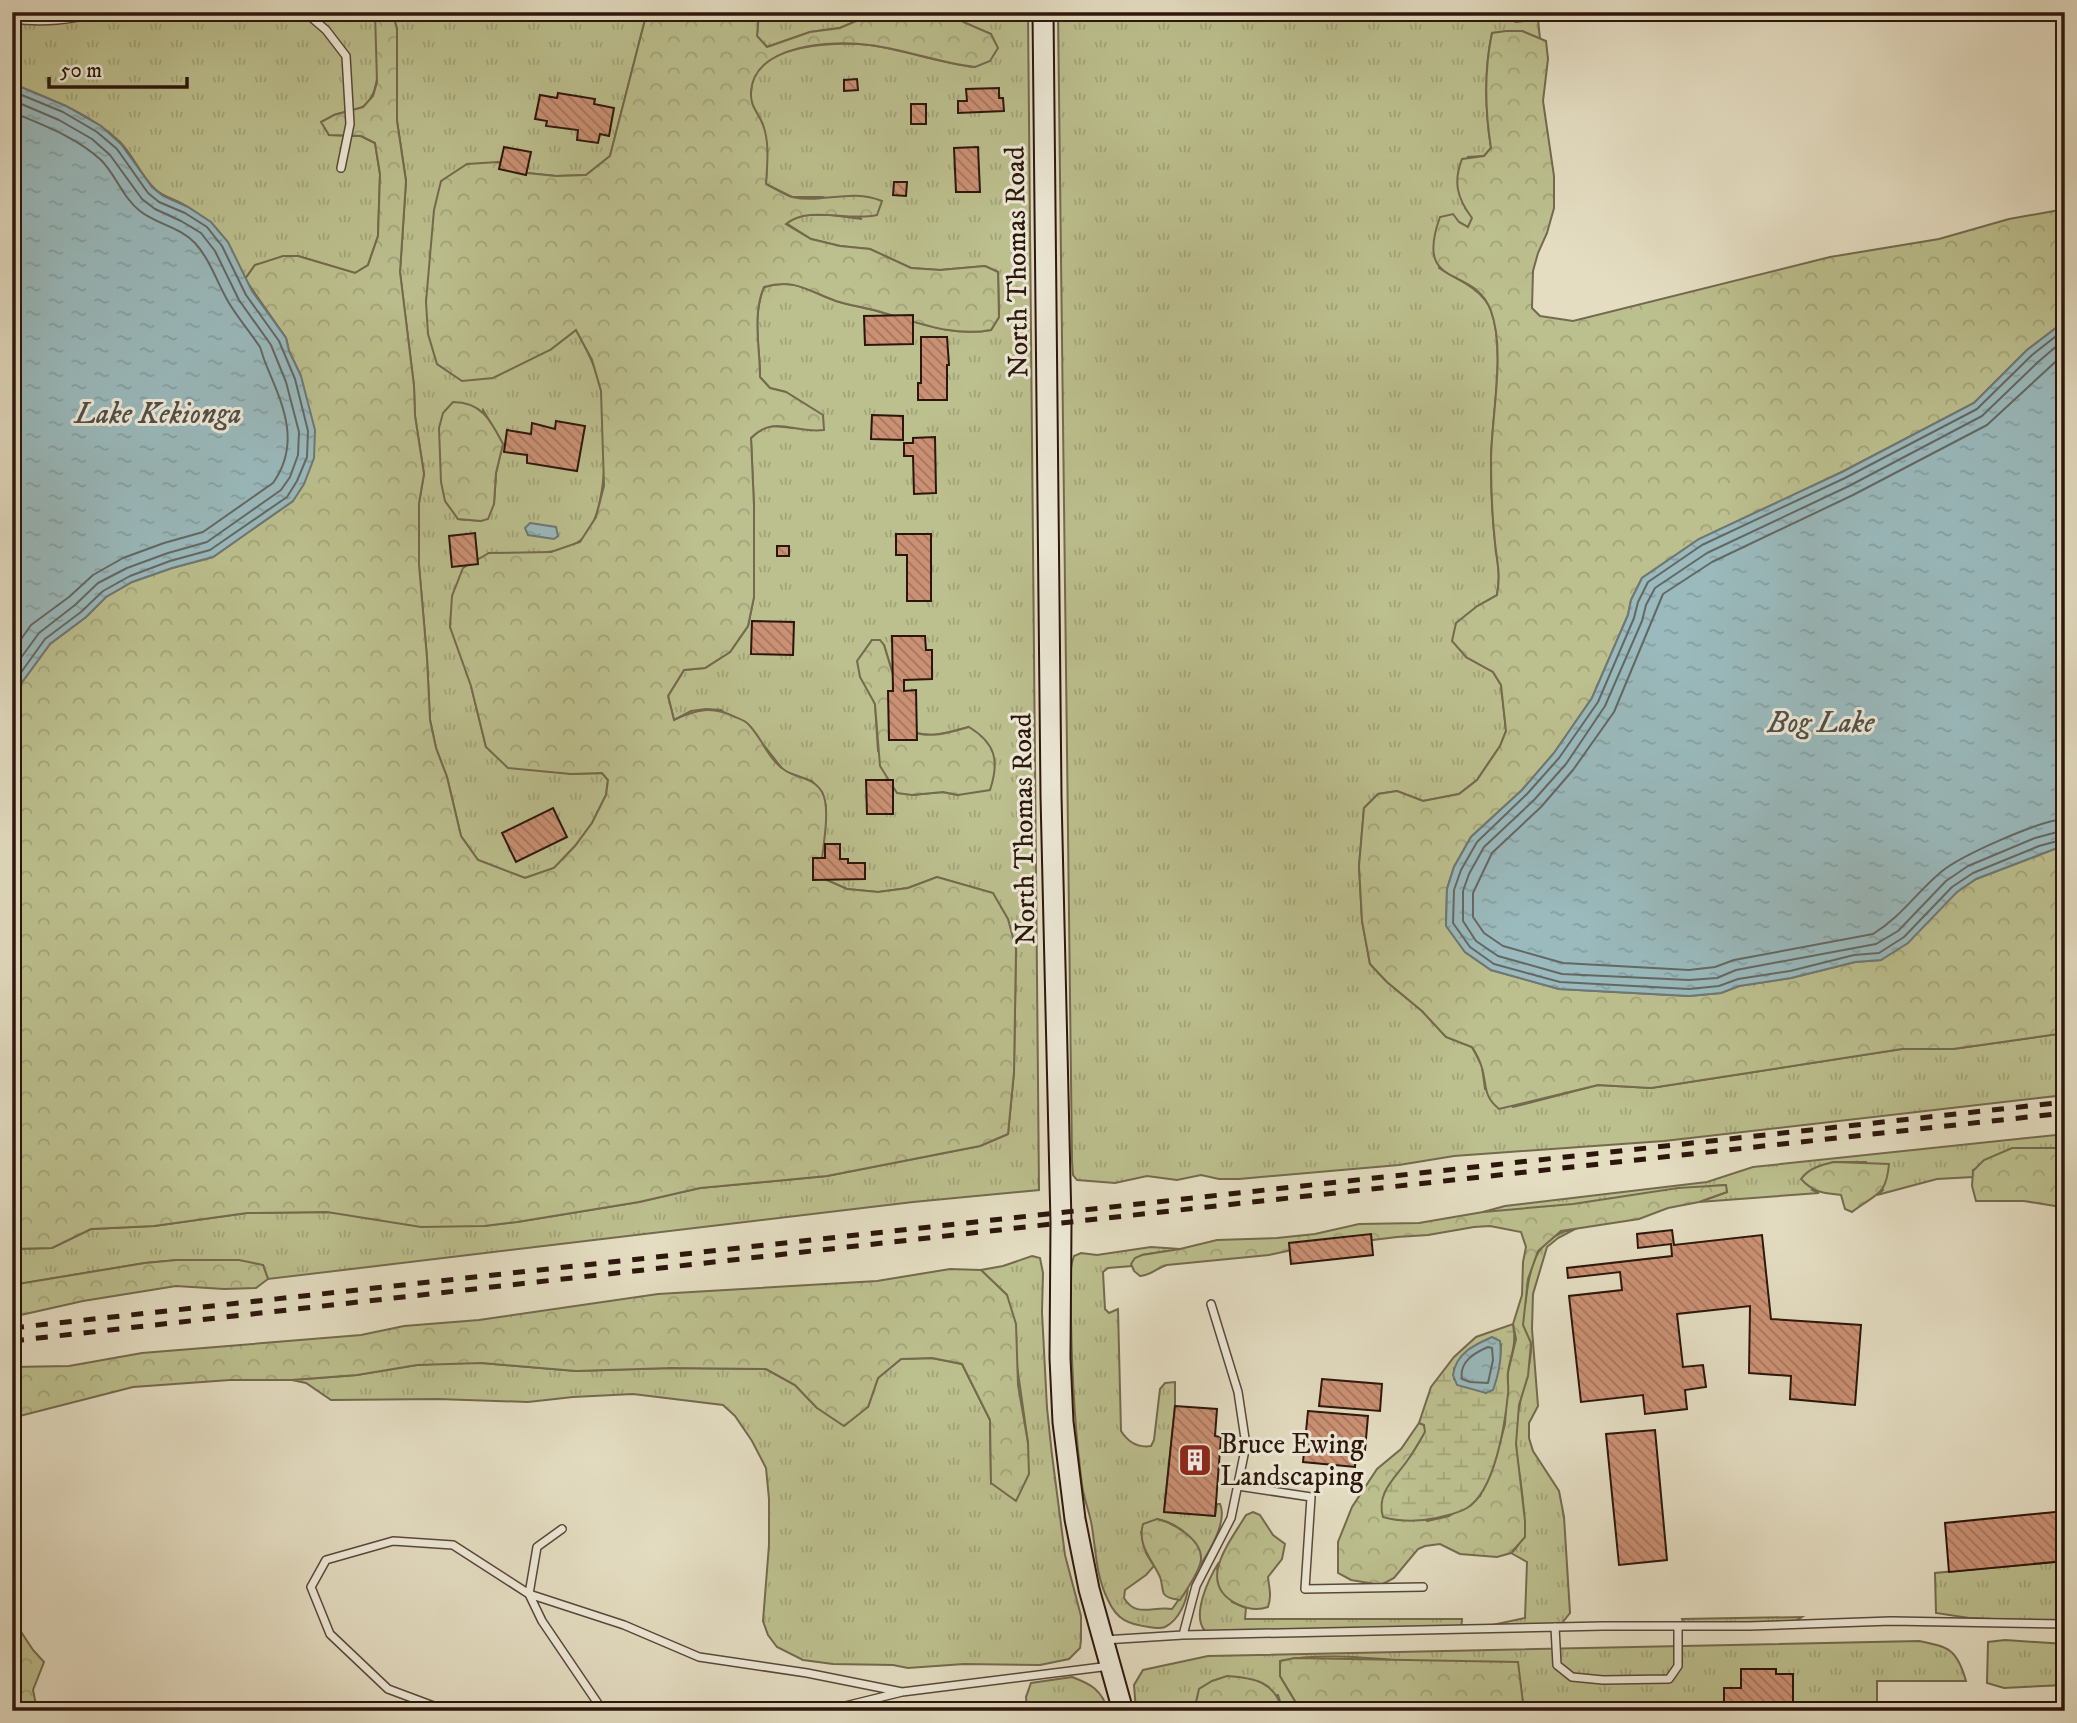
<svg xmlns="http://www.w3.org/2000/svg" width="2077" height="1723" font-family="'IM FELL DW Pica',serif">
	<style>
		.grass { fill: url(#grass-tufts); stroke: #746a4d; stroke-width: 2; fill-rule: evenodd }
		.forest { fill: url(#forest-crowns); stroke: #746a4d; stroke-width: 2 }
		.wetland { fill: url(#wetland-marsh); stroke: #746a4d; stroke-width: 2; fill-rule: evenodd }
		.water { fill: url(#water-ripples); stroke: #6e7876; stroke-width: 2 }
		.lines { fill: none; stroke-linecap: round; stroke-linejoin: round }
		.shore { stroke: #636864; stroke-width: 2 }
		.building { fill: url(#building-back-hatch); stroke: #2c160c; stroke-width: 2 }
		.lane-casing { stroke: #5a483a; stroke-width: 10 }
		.secondary-casing { stroke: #2c160c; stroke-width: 23 }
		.lane { stroke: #ede9d7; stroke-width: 7 }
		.secondary { stroke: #ede9d7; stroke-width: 19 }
		.rail { stroke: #2c160c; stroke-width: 5; stroke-dasharray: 12 12; stroke-linecap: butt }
		.labels { text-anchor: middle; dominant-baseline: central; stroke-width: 6; stroke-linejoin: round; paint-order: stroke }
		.street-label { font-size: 28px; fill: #2c160c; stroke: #ede9d7 }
		.poi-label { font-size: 28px; fill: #2c160c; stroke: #ede9d7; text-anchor: start }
		.water-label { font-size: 30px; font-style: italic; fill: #524f4a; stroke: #ede9d7 }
	</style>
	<defs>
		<pattern id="grass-tufts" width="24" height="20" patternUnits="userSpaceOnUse" patternTransform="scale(1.75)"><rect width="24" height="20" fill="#bcbf8e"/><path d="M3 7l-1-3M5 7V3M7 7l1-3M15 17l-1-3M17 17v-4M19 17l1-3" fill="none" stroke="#a2a379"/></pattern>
		<pattern id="forest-crowns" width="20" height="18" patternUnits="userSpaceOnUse" patternTransform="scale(1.75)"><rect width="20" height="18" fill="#bcbf8e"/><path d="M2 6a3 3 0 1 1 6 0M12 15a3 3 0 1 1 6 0" fill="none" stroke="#a2a379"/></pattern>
		<pattern id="wetland-marsh" width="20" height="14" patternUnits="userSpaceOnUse" patternTransform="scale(1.75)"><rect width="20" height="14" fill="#bcbf8e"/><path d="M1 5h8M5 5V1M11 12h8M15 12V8" fill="none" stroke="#a2a379"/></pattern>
		<pattern id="water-ripples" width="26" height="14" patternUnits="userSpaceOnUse" patternTransform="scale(1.75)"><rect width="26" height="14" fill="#9ababd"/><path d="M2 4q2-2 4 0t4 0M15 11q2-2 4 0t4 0" fill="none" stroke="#859fa1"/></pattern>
		<pattern id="building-back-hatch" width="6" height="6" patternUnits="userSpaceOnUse" patternTransform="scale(1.75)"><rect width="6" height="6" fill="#cb9174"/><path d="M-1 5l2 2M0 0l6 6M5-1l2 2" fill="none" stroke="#a5755e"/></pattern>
	</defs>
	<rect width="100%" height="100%" fill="#e4ddc2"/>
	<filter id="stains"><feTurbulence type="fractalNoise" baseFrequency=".00286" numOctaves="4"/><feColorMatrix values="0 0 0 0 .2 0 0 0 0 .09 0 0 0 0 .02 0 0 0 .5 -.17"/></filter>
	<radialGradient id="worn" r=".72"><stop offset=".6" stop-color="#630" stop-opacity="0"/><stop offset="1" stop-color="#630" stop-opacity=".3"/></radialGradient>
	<path class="grass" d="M12,12H375C376,36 387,94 361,108C354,111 343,112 334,115L329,135L361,136L375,143L380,174L378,236L368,265L355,273L298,256L255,265L245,279C239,263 203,219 189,208C179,200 165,198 156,190C141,177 134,156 120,142C91,114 53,100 16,85L12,81Z
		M392,12H647L610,156L586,175L556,176L527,173L498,162L430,272L426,302L550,350L576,330C587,349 596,367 601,389C608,421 610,523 578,542C554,558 517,552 489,553L471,686L486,747L571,774L602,773L608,780L606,795L592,823L575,846L554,868L525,878L478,860L461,836L447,777L436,748L430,720L427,658L419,565V503L424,474L415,416L414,386L400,272L406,181L397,121V29ZM483,410L503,444L496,473L494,504L481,521L458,519Z
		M759,12H877L840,28L810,32L767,47L757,36Z
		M950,12H1028L1039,1190L913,1202L268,1279L263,1265L177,1260L145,1263L12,1285V1249L52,1248L91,1229L154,1226L247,1213L327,1212L484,1226L517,1222L639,1202L700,1188L827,1176L980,1146L1008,1134L1014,1072L1016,949L993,893L937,877L908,888L878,892L847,889L820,877L826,806L822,792L812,781L784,771L766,748L721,710L706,709L691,711L674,720L668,696L684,670L705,668L730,652L748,626L754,597V506L751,438C765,424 772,425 792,428L786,392L770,388L760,377C760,348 752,315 764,287C795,278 808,291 836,301C852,306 868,308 884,313C919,323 954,337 991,330L999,317L998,272L985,266L940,270L911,268L870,249L840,246L811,239L786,223L798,215H831L862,219L823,197H792L766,184C767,166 768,143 763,125C761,118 754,113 752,107C750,99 751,87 753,80C762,44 840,41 870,45C905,50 939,63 975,67L991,34L963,22ZM872,640L884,645L910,731C931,739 947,733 968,727L958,795L943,792L912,795L878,751L875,704L858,661Z
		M1058,12H1495C1506,20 1525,22 1538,19L1540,39L1522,31L1492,33C1484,71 1485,110 1491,148L1484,156L1468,157L1465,208L1473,217L1468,227L1459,222L1439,268C1457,279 1484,290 1491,311C1506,351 1491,419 1491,461C1491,488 1492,516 1495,542C1497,564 1501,572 1497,595L1476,607L1466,657L1493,672L1501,685L1506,731L1500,746L1477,780L1459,794L1423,801L1397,791L1378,794L1364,808L1359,866L1362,921L1370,964L1387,982L1422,1011L1446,1037L1472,1047L1482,1066L1485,1089L1513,1107L1598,1085L1651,1088L1902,1049H1953L2065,1033V1095L1664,1141L1454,1156L1399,1165L1239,1179H1219L1201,1175L1177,1180L1147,1176L1115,1183L1077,1180L1073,1175L1072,1160Z
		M2065,1134V1148H2043L1973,1170V1177L1937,1179L1877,1195L1883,1190L1866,1162H1834L1819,1166L1812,1190L1819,1193L1699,1202L1727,1192L1725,1185C1645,1191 1564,1212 1483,1212L1505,1206L1707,1182L1753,1167Z
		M1577,1228L1558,1238L1547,1247L1533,1294L1532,1329L1538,1406L1529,1423V1438L1533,1451L1559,1491L1564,1517L1570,1613L1558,1628L1483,1627L1525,1618L1527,1562L1511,1553C1536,1535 1517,1474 1516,1446C1515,1432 1517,1416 1520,1403C1523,1384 1532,1366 1531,1345C1530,1338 1524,1333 1523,1326C1521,1318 1525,1307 1526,1299C1530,1263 1537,1236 1577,1228Z
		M1151,1247L1180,1249L1142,1255L1132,1266L1108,1268L1103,1272L1105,1309L1109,1313L1118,1309L1121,1431C1128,1442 1138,1448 1151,1446L1154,1440L1160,1389L1165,1383L1175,1382V1406L1164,1511L1215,1516L1217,1504H1220C1228,1522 1209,1552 1199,1567C1206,1544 1178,1523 1157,1519L1141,1532L1146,1553L1154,1566L1146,1575L1125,1590L1124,1598C1136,1618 1152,1606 1172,1609L1188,1587C1187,1601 1179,1620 1165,1627C1160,1629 1154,1628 1149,1627C1128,1624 1117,1620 1108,1600C1096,1576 1096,1552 1092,1527C1090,1513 1084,1500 1082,1485C1075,1431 1072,1375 1071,1320C1071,1301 1067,1274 1074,1256L1081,1253L1097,1255Z
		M1032,1256L1040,1258L1043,1273L1042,1312L1047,1408L1052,1455L1065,1555L1081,1616V1640L1080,1648L1069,1659L1040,1665L964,1664L908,1668L893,1665L833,1664L803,1660L777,1647L768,1635L763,1621L769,1545V1499L766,1468L752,1441L735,1416L723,1405L633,1394L573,1397L528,1402L438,1399L331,1400L306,1383L292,1380L357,1375L417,1365L450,1363H482L576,1371L671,1368L766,1369L795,1385L817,1408L868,1407L878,1378L901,1359L932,1358L962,1364L990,1420L991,1483L1028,1443L1007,1295L981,1270L1003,1266Z
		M2065,1561V1622L1969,1618L1936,1613L1935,1573Z
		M1219,1562L1217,1569L1232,1602L1246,1608L1245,1619H1462L1461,1631H1205C1191,1615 1209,1578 1219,1562Z
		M1802,1617L1786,1627L1684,1624L1682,1619Z
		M2005,1640L2065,1644V1685L2004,1688L1987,1683L1988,1642Z
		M1919,1641C1949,1647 1957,1649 1966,1681H1877V1711H1524L1517,1662C1485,1662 1452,1664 1420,1662C1374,1659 1325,1652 1280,1661V1676L1301,1711H1283L1278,1695L1194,1704V1711H1136L1134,1685L1143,1670L1208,1656Z
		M1072,1677C1091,1684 1102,1690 1108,1711H1027L1026,1697L1031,1683Z"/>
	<path class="forest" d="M375,12H392L397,29V121L406,181L400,272L414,386L415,416L424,474L419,503V565L427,658L430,720L436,748L447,777L461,836L478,860L525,878L554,868L575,846L592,823L606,795L608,780L602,773L571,774L508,768L486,747L471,686L450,627L452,596L463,568L489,553L551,552L580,542L596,517L604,486L601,391L592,360L576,330L550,350L493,378L462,381L437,364L428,334L426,302L434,210L441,181L467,164L498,162L527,173L556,176L586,175L610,156L647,12H759L757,36L767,47L810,32L840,28L877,12H950L963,22L991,34L998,48L990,61L975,67C939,63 905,49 869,45C833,40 755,44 751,91C750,108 758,111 763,125C770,143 767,166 766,184C774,188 783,194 792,197C822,204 850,188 882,201L877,215C848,222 809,205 786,224L811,239L840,246L870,249L911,268L940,270L985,266L998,272L999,317L991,330C953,337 920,323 884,313C869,308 852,306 836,301C808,291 795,278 764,287C752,315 760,348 760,377L770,388L786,392L823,415L824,430C793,434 775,414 751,438L754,506V597L748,626L730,652L705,668L684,670L668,696L674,720C696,709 713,706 735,717C740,719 746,721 749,725C762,738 769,761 786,771C798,779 813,777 822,792C832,810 821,855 820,877L847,889L878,892L908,888L937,877L993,893L1008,919L1016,949L1014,1072L1008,1134L980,1146L827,1176L700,1188L639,1202L517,1222L484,1226L421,1227L327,1212L247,1213L154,1226L91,1229L52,1248L12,1249V696L50,644L86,617L106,597L132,582L172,568L213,557L293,501L301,376L289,351L286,338L245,279L255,265L283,256H298L355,273L368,265L378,236L380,174L375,143L361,136L329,135L321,122L334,115L363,107L373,96L377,82Z
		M1495,12H1542L1538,19L1516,22Z
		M1506,31H1522L1546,41L1548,59L1543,101L1554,176V208L1547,233L1538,253L1533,271L1532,308L1540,316L1573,321L1830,257L1939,239L2009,219L2065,209V321L2027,350L1974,403L1842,472L1699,539L1642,578L1631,600L1628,615L1592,698L1554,753L1522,790L1471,837L1454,867L1447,889L1446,925L1465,952L1491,970L1559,989L1689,996L1721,993L1739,986L1791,978L1855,962L1881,960L1957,892L1976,879L2065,845V1033L1953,1049H1902L1651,1088L1598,1085L1499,1109C1483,1096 1487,1086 1482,1068C1480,1061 1476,1053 1472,1047L1446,1037L1422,1011L1387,982L1370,964L1362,921L1359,866L1364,808L1378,794L1397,791L1423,801L1459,794L1477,780L1500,746L1506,731L1501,685L1493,672L1466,657L1452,641L1456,623L1476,607L1497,595C1501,572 1497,564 1495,542C1492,515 1491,488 1491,461C1491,419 1506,351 1491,311C1475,264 1413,292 1440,217L1453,214L1459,222L1468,227L1472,218C1457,198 1453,182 1462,159L1484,156L1491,148C1485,110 1484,71 1492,33Z
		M453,402C482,402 491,421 503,444L496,473L494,504L488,519L481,521L458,519L445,501L441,482L439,428L443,413Z
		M872,640H880L884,645L910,731C931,739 947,733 969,727C995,743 1000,760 990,790L958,795L943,792L912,795L897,793L880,766L875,704L860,677L857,661Z
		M2012,1148H2065V1205L2055,1206L2024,1201H1976L1972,1186L1973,1171L1984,1160Z
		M1834,1162L1889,1164C1886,1197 1876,1193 1852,1212L1845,1209L1841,1195C1823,1193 1814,1193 1801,1179C1809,1168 1821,1165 1834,1162Z
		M1726,1185L1727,1192L1699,1202L1668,1208L1639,1219L1561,1231L1538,1251L1528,1279L1523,1325L1531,1343L1528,1376L1519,1405L1516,1444L1525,1521V1537L1511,1553L1497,1557L1460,1554L1440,1544L1425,1546L1418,1549L1394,1578L1381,1585L1351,1580L1338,1573V1542L1352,1507L1377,1469L1401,1449L1419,1423L1424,1425L1426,1431L1406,1464L1427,1521L1449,1516L1480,1496L1497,1454L1505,1424L1508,1372L1516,1339L1513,1324L1522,1295L1523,1262L1526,1247L1521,1232L1490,1226L1474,1227L1428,1235L1397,1237L1292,1250L1269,1255L1167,1265C1156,1268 1152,1275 1140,1276L1134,1271L1131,1264L1135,1258L1142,1255L1180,1249L1217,1240L1277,1238L1315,1234L1359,1224L1419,1223L1483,1212L1573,1204L1678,1188Z
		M177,1260H239L263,1265L268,1279L256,1288L224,1289L176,1286L83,1301L12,1317V1285L145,1263Z
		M950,1269L981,1270L1007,1295L1016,1324L1018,1385L1028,1443L1029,1474L1016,1501L991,1483L990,1420L962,1364L932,1358L901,1359L878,1378L868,1407L844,1426L817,1408L795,1385L766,1369L671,1368L576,1371L482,1363L417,1365L357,1375L292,1380H230L133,1387L12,1418V1367L69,1366L142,1353L361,1335L404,1326L479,1320L658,1294L877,1281Z
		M1253,1512L1260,1515L1273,1535L1285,1544L1282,1559L1268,1577C1269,1588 1272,1595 1268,1607C1257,1611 1247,1609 1237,1604C1195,1583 1230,1542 1246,1515Z
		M1157,1519C1173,1523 1202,1539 1201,1559C1201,1569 1186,1591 1180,1600C1175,1599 1168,1599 1164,1594C1162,1590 1162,1582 1160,1577C1152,1559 1137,1546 1143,1524Z
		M12,1618L33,1650L44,1662L33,1690L36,1705L44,1711H12Z
		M1295,1658L1518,1662L1524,1711H1301L1280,1676V1661Z
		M1227,1676C1255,1678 1274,1681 1283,1711H1194L1199,1689L1212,1681Z"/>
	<path class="wetland" d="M1513,1324C1517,1345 1511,1353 1508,1372C1507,1379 1509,1387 1508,1394C1505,1424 1495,1491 1467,1508C1457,1514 1447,1515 1436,1518C1418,1522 1401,1522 1383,1517C1376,1493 1395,1478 1407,1461C1414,1452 1420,1441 1425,1432L1424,1425L1419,1423L1431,1387L1454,1357L1476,1337ZM1501,1345L1500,1360L1486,1393L1454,1379V1368Z"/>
	<path class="water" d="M12,81L16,85L66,106L101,126L121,144L152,187L163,196L188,207L211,222L228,242L252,291L286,338L289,351L301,376L315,430L314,458L304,484L293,501L213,557L172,568L132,582L106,597L86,617L50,644L12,696Z
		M2065,321V845L1976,879L1957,892L1908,943L1881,960L1855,962L1791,978L1739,986L1721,993L1689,996L1559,989L1491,970L1465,952L1446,926L1447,889L1454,867L1471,837L1522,790L1554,753L1592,698L1628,615L1631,600L1642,578L1699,539L1842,472L1974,403L2027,350Z
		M530,523L556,527L558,536L554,539L528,535L525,528Z
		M1492,1337L1500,1341C1502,1357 1499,1374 1493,1390L1486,1393L1457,1385L1453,1375C1456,1353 1474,1345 1492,1337Z"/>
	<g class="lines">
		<path class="shore" d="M12,91L63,112L97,132L117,149L148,193L159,202L185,213L207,227L222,246L246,295L279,341L295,379L308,431L307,457L297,481L287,497L210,550L170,561L130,576L103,591L81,612L45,639L12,685
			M12,100L59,120L92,139L110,155L142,199L155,209L181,221L201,233L215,251L239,300L271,345L286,382L299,432L298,455L290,477L281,490L207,542L168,553L127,568L98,583L75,605L39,633L12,670
			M12,112C43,125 76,137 101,160C116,175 123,198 140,211C156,224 180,227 195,243C211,261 217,283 229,303C238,318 250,332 260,347C262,352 263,357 265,362C282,403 302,442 273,483L203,532L164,543L123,558L93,575L69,597L31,625L12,652
			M2065,329L2032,355L1977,409L1845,478L1702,545L1648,582L1638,602L1634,618L1598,702L1559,758L1527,794L1477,842L1461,870L1454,890L1453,923L1470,947L1494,964L1560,982L1689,989L1719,986L1738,979L1790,971L1854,955L1879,953L1904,937L1952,887L1973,873L2039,846L2065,839
			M2065,339L2038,362L1982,416L1849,486L1707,553L1655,588L1646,605L1642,621L1605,706L1566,764L1534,800L1484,847L1469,874L1463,891V921L1476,941L1498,956L1562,974L1689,980L1717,978L1736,970L1876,944L1898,931L1946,881L1968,866L2035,838L2065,830
			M2065,353L1987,425L1853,495L1712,562L1663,594L1614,712L1573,770L1541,807L1492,853L1473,893V917L1484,933L1503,946L1563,963L1689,970L1715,967L1734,960L1873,934C1902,916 1916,893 1941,872C1960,856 2040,820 2065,819
			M1488,1347L1492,1348L1493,1360L1488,1383L1470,1382L1462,1379C1459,1362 1474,1353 1488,1347Z"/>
	</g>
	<path class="building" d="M857,79L858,90L844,91V80Z
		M999,88V98H1003L1004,111L958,113V101H967L966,89Z
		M558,93L595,99L594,104L614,108L609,136L600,134L598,143L577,140L578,130L546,126L547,121L535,119L540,95L557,98Z
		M911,104H926V124H911Z
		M504,147L531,152L526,175L499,169Z
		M978,147L980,192H956L954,148Z
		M894,182H907L906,196L893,195Z
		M913,315V344L865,345L864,316Z
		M921,337H947L949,365H947V400H918V383H921Z
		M872,415L903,416V440L871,439Z
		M556,421L585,426L577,471L527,463V455L504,452L507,430L531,434L532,423L555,429Z
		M935,437L936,493L914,494L913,456H904V443H913V438Z
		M475,533L478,564L452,567L449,536Z
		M896,534H931V601H907V555H896Z
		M777,546H789V556H777Z
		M752,621L794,622L793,655L751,654Z
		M892,636H925L926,650H932V679L904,680V691L916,690L917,740H889L888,691H893Z
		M866,780H893V814H867Z
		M553,808L567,837L516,862L502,833Z
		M825,844H840V859H848V863H865V879L813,880V858H825Z
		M1672,1230L1674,1245L1762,1235L1771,1319L1861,1325L1855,1405L1790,1399L1791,1376L1749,1373L1750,1306L1677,1314L1683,1367L1703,1365L1706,1387L1685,1390L1687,1409L1645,1414L1643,1395L1581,1402L1569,1296L1622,1290L1620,1272L1568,1278L1567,1268L1672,1256L1671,1244L1638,1248L1637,1234Z
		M1371,1234L1373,1255L1291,1264L1289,1243Z
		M1322,1379L1382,1384L1380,1411L1319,1406Z
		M1175,1406L1217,1409L1215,1436L1221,1437L1215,1516L1164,1512Z
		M1308,1411L1368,1416L1365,1450H1356L1355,1467L1303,1462Z
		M1655,1430L1667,1560L1619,1565L1606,1434Z
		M2065,1511V1561L1949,1572L1945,1523Z
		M1741,1669H1776V1674H1793V1711L1724,1708V1688H1741Z
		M1606,1707V1711H1535V1709Z"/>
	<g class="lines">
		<g class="lane-casing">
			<path id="lane" d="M305,12L326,30L346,56L350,124L341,168
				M12,19C45,23 69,20 102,12
				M1238,1486L1311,1497L1305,1589L1423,1587
				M562,1529L537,1547L529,1594L542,1621L603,1711
				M1555,1627L1557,1665L1572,1677L1603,1680L1669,1679L1678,1666V1626
				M1183,1635L1196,1586L1231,1518L1246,1445L1238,1392L1211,1304
				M1104,1640L1183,1635L1603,1626H1749L1891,1621L2065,1624
				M447,1711L388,1689L330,1634L311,1587L326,1560L393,1541L453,1545L529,1594L624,1625L699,1657L807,1673L902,1692
				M825,1711L902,1692L1110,1666"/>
		</g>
		<g class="secondary-casing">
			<path id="secondary" d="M1043,12L1051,796L1061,1223L1060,1358L1063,1422L1075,1519L1089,1589L1123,1711"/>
		</g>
		<use href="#lane" class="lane"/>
		<use href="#secondary" class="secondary"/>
		<path class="rail" d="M12,1328L2065,1102
			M12,1341L1061,1223L2065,1113"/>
	</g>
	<defs>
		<g id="building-square" transform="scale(1.75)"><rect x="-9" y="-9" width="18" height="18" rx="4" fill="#8f2418" stroke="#ede9d7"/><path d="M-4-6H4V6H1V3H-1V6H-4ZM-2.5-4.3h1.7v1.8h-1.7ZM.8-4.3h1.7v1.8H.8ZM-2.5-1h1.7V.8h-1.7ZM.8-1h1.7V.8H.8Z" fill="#fff"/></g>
	</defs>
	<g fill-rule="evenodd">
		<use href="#building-square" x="1195" y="1460"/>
	</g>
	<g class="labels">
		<g class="street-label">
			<text transform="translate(1017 262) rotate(-91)">North Thomas Road</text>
			<text transform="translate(1024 829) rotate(-91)">North Thomas Road</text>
		</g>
		<g class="poi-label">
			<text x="1220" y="1444">Bruce Ewing<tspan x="1220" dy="32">Landscaping</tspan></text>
		</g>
		<g class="water-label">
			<text x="158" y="414">Lake Kekionga</text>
			<text x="1821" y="723">Bog Lake</text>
		</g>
	</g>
	<rect width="2077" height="1723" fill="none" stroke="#e4ddc2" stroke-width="42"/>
	<rect x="14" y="14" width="2049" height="1695" fill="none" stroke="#2c160c" stroke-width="3.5"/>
	<rect x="21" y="21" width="2035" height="1681" fill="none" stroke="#2c160c" stroke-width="2"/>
	<path d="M49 77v10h138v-10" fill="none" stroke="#2c160c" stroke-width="3.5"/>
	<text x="60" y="77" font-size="21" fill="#2c160c" stroke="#ede9d7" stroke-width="5" paint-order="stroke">50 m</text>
	<rect width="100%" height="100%" filter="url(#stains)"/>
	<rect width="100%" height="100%" fill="url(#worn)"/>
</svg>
